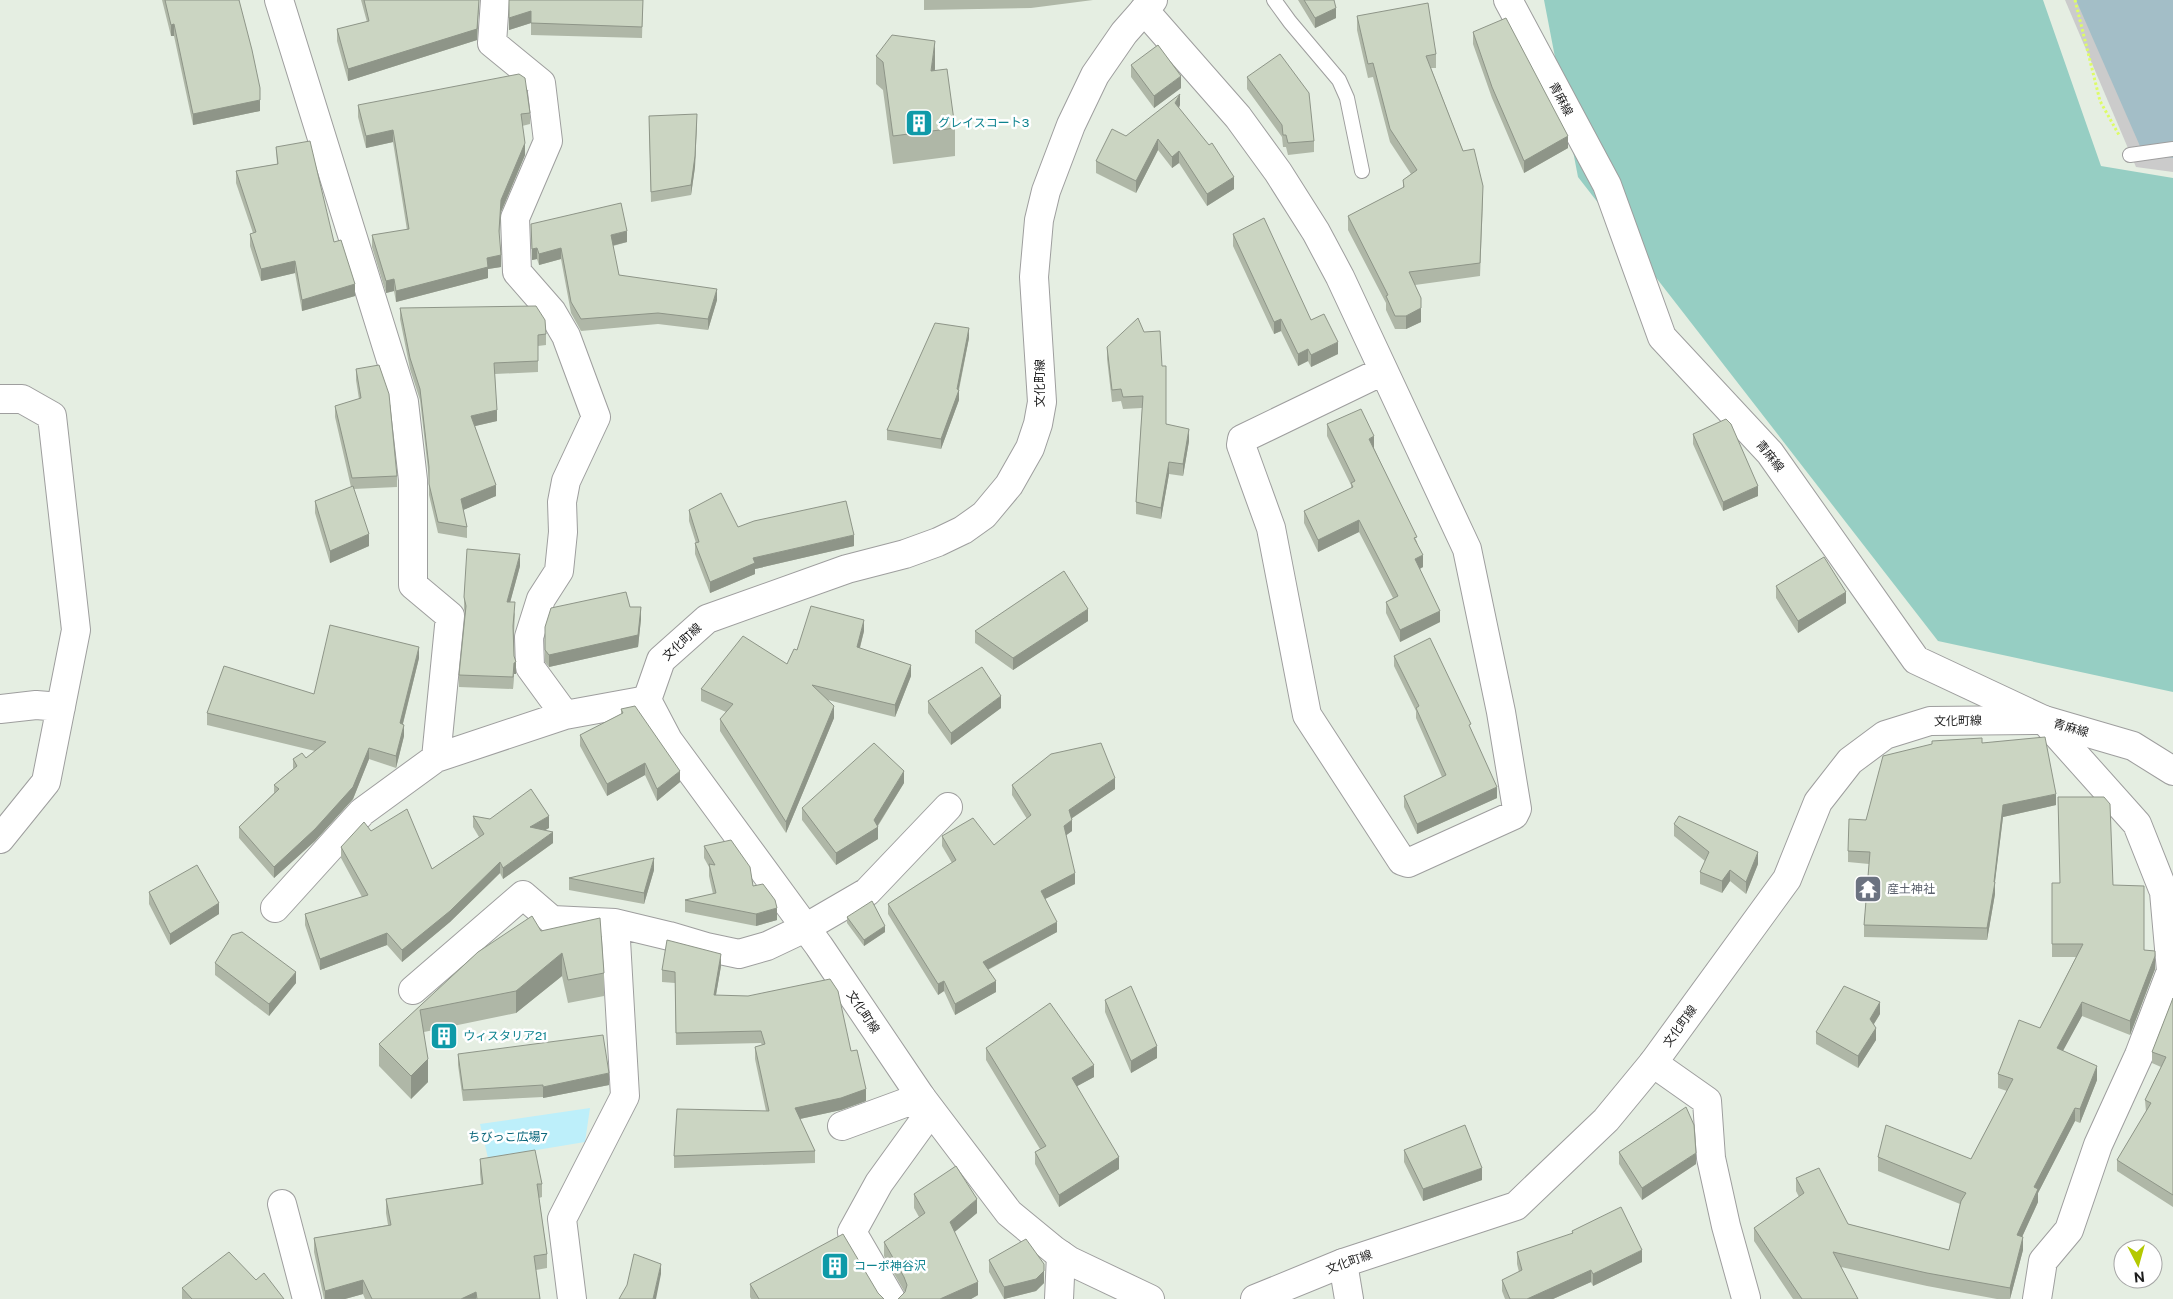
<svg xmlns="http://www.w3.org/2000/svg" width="2173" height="1299" font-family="'Public Sans','Noto Sans JP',sans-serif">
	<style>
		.religious { fill: #cbcbcb }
		.forest { fill: #96cec3 }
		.cemetery { fill: #a3bec7 }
		.park { fill: #bdeffa }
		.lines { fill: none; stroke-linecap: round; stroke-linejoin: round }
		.service-casing { stroke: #9e9e9e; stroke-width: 16 }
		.minor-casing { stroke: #9e9e9e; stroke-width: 30 }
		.tertiary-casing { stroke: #9e9e9e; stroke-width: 30 }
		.path { stroke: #ddfc66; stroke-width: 3; stroke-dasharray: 2.5 2.5; stroke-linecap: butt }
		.service { stroke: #fff; stroke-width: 14 }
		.minor { stroke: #fff; stroke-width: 28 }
		.tertiary { stroke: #fff; stroke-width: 28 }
		.wall { fill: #afb7a7 }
		.shaded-wall { fill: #8e9588 }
		.building { fill: #cbd5c2; stroke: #8e9588 }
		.labels { text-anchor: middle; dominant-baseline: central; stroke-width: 5; stroke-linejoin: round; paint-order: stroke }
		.street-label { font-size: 12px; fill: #1d1d1d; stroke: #fff }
		.culture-label { font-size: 12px; fill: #0d838f; stroke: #fff; text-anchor: start }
		.worship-label { font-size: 12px; fill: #5b616d; stroke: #fff; text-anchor: start }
		.park-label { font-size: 12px; fill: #0a667b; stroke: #fff }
	</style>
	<rect width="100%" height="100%" fill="#e5eee2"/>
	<path class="religious" d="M2065,0H2173V172L2136,167Z"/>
	<path class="forest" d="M1544,0H2043L2101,166L2173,178V692L1938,641L1578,177Z"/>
	<path class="cemetery" d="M2076,0H2173V158L2143,153Z"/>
	<path class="park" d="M590,1108L585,1142L488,1158L480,1124Z"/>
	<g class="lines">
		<g class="service-casing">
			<path id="service" d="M1274,0L1290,22L1339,80L1347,98L1362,171
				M2130,155L2173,149"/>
		</g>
		<g class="minor-casing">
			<path id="minor" d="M279,0L404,402L413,480V585L450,616L436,758
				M495,0L492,43L541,83L548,141L515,218L517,272L552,312L566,336L596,417L566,481L562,502L563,532L559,571L541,599L529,637L530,667L565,715
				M1508,0L1607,185L1662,337L1770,453L1916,660L2044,720L2137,824L2164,892L2171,971L2139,1055L2098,1145L2069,1230L2043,1261L2037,1299
				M1144,10L1238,117L1278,172L1316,232L1340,277L1467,549L1501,712L1517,809L1514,815L1408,863L1402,861L1307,715L1271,528L1241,445L1242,439L1383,371
				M0,399H22L52,416L76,630L46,782L0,839
				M0,709L36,705L61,707
				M275,908L362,812L436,758L565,715L647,700
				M413,990L523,895L552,920L615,923
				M1653,1063L1707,1101L1711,1158L1726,1226L1746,1298
				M842,1126L921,1097
				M282,1204L307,1299
				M1343,1263L1349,1299
				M572,1299L562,1219L625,1096L615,923L669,936L706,947L739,954L767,946L805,928L867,892L948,807
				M891,1299L852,1232L879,1183L931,1111
				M1059,1299L1061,1255"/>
		</g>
		<g class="tertiary-casing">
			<path id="tertiary" d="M1150,1299L1070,1261L1054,1250L1009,1213L921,1097L819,946L668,740L647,700L661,660L707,619L847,569L905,554L938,542L963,530L984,515L1009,485L1030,448L1038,424L1042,402L1034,277L1039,220L1046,191L1071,125L1095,75L1124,33L1153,0
				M1255,1299L1343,1263L1516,1206L1606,1120L1653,1063L1787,879L1818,802L1850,761L1885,735L1930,721L2044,720L2133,746L2173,771"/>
		</g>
		<path class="path" d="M2075,0L2100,101L2119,135"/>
		<use href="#service" class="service"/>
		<use href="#minor" class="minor"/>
		<use href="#tertiary" class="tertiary"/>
	</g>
	<path class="wall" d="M162,0H239L260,111L193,125L174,36H171Z
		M361,0H479L477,40L348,81L337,41V29L367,22Z
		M509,0H643L642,38L531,35V23L509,30Z
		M924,0H1093L1031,8L924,10Z
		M1298,0H1334L1336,18L1315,28Z
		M1357,16L1436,54V68H1431L1463,151L1483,199L1480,276L1415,285L1421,322L1406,329H1395L1386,310V303L1348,230V216L1403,188V180L1411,174L1390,142L1373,77L1368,78L1357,30Z
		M1473,32L1568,148L1524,173L1492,98L1473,44Z
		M876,56L935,71L955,128V156L893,164L883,90L876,84Z
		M1131,65L1181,88L1154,108L1131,77Z
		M1247,77L1314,141V152L1288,155L1286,147H1283L1282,137L1247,89Z
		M358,105L530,113V124L522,126L525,155L501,212L499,235L501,267L488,269V278L396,302L394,291L386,293L372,247V235L407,230L393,142L366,148L358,117Z
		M1180,105L1179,108L1234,189L1207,206L1179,163L1172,168L1158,150L1136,193L1096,173V161L1126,136Z
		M649,116L697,124L695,167L691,195L651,202Z
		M276,147L334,242L355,296L302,311L295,273L261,281L250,246V234L253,233L236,183V171L277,164Z
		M531,224L627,242L613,246L619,275L717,300L708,330L658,324L581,331L571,313L561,259L539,265L537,259L532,260Z
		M1233,234L1311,320L1338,354L1311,367L1308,361L1298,366L1281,331L1274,334L1233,246Z
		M400,308L546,334V345L538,346V372L495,374L497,421L475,426L496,496L463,510L467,527V538L438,533L429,495V478L420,400L410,369L400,319Z
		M969,338L959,390V400L941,449L887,440V430Z
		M1107,347L1162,366L1166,424L1189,441L1183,476L1169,474L1161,519L1136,514V502L1142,408L1123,409L1121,401L1112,402L1107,359Z
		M356,369L397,476V487L353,489L369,546L330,563L315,513V501L351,487L335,417V406L359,399L356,380Z
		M1327,424L1374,448L1417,542L1423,567L1420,569L1440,622L1400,642L1386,613V602L1393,598L1359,532L1318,552L1304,523V511L1351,488V485L1327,436Z
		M1693,434L1758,496L1723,511L1693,444Z
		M689,510L738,527L854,546L755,569V574L710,593L695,554V543H696L689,521Z
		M520,566L510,602L515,614L514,634V656L516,674H514L513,689L459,687V675L465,614L464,609V597Z
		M1776,586L1846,603L1798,633L1776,598Z
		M641,619L638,647L549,667L545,662V627Z
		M1088,621L1013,670L975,643V631Z
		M864,631L860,648L911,676L895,717L828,700L834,718L786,833L720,731V719L726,712L701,701V689L787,664L797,650Z
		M1394,656L1471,731L1497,798L1417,834L1404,807V796L1442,777L1416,718V711L1394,666Z
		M419,658L403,724L404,736L396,768L369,759L353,799L315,841L274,878L239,838V827L274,793V785L293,769V759L306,758L315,751L207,725V713L314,694Z
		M928,701L1001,708L951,745L928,713Z
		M621,709L680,782L657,801L645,775L607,796L580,746V735L621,714Z
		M1982,743L2056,805L2003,817L1995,882V894L1987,940L1864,937V925L1869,864L1848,862V851L1866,820Z
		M904,783L878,826V839L836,865L802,820V808Z
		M1012,785L1115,789L1071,819L1072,831L1066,835L1075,884L1045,899L1057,932L988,970L996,992L955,1015L944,991L938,995L888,914V904L952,863L942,846V836L994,845L1027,819L1012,795Z
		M473,816L490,819L549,828L544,830L553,843L503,879L500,873L450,922L402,962L387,945L320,970L305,925V914L362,897L341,858V847L371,831L432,869L479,837L473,827Z
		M1674,824L1758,864L1746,894L1730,881L1722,893L1700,884V872L1705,861L1674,836Z
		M704,846L753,886L777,920L756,926L685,912V900L713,894L709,876V867L704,858Z
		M654,870L644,904L569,890V878Z
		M2052,883L2113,885L2144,950L2155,969L2130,1035L2082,1016L2062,1051L2097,1080L2080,1123L2075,1121L2038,1193V1202L2022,1237L2023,1250L2010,1299H1997L1927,1286L1841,1267L1858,1299H1793L1754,1241V1228L1799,1197L1796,1191V1178L1848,1224L1949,1250L1960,1204L1878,1171V1157L1971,1159L2007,1091L1998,1088V1074L2040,1028L2076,957H2052Z
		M149,892L219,914L170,945L149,904Z
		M847,917L885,932L864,946L847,923Z
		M541,931L604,973V996L568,1003L562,976L516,1013L424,1032L428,1082L411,1099L379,1066V1044L478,952Z
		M215,963L296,983L269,1016L215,975Z
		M721,966L716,995L851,1051L866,1101L841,1110L800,1119L815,1151V1163L674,1168V1156L766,1111L755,1059V1047L762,1045L761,1043L676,1045L675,983L662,982V970Z
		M2173,998V1207L2117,1171V1160L2146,1112L2145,1100L2161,1067L2152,1063V1052Z
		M1105,1000L1157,1058L1131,1073L1105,1012Z
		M1880,1014L1874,1024L1876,1040L1858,1068L1816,1044V1032Z
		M986,1048L1094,1077L1077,1086L1119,1169L1059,1207L1035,1164V1152L1040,1149L986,1060Z
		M458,1054L609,1085L543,1098V1097L463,1101L458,1065Z
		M1404,1150L1482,1180L1423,1201L1404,1162Z
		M1619,1152L1696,1164L1642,1200L1619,1164Z
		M480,1159L542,1184V1197L539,1198L547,1254V1268L536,1270L540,1299H365L363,1294L345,1299H324L314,1252V1238L388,1225L386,1213V1199L481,1184L480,1173Z
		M914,1194L977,1213L954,1232L978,1295L971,1299H898L905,1292L904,1291L884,1256V1242L919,1217L914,1208Z
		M1572,1231L1642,1262L1593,1286L1591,1282L1553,1299H1505L1502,1291V1280L1519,1272L1517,1264V1252L1572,1234Z
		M989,1260L1044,1283L1036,1291L1004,1299L989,1272Z
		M256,1280L284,1299H182V1288Z
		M750,1284L878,1293L884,1299H751L750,1297Z"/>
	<path class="shaded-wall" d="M479,0L477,40L348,81V69Z
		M1336,8V18L1315,28V18Z
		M531,11V23L509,30V18Z
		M174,24V36H171V25Z
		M935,41V69L931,99V71Z
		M1181,76V88L1154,108V96Z
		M1180,94V105L1175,115V103Z
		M260,100V111L193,125V114Z
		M697,114L695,167L691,195V185Z
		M393,130V142L366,148V136Z
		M1568,136V148L1524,173V161Z
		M1158,139V150L1136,193V181Z
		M525,143V155L501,212L499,242L501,200Z
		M1179,151V163L1172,168V157Z
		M1234,177V189L1207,206V194Z
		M627,231V242L611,246V235Z
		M537,248V259L532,260V249Z
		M561,248V259L539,265V254Z
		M501,255V267L488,269V278L396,302V291L487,258Z
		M295,261V273L261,281V269Z
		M394,279V291L386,293V281Z
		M355,284V296L302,311V300Z
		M717,289V300L708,330V319Z
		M1421,308V322L1406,329V316Z
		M1281,319V331L1274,334V322Z
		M969,328V338L958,392L959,390V400L941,449V439L957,389Z
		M1338,342V354L1311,367V355Z
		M1308,349V361L1298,366V354Z
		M497,410V421L471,427V416Z
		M1189,429V441L1183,476V464Z
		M1374,436V448L1369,451V439Z
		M1169,462V474L1161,519V508Z
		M496,485V496L461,511V499Z
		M1758,486V496L1723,511V502Z
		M1359,520V532L1318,552V540Z
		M369,534V546L330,563V551Z
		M854,535V546L755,569V574L710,593V582L753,558Z
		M520,554V566L507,614V602Z
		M1423,555V567L1415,571V559Z
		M1846,592V603L1798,633V621Z
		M641,607V619L638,647L549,667V655Z
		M1088,609V621L1013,670V658Z
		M1440,611V622L1400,642V630Z
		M864,620V631L857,658V647Z
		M419,647V658L400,735V723Z
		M516,662V674H514L513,689L514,663Z
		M911,665V676L895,717V705Z
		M1001,696V708L951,745V733Z
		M834,706V718L786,833V822Z
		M404,725V736L396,768V756Z
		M369,748V759L353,799L315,841L274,878V867Z
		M645,763V775L607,796V784Z
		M680,771V782L657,801V789Z
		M904,771V783L876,828L878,827V839L836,865V853L874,820Z
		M1115,778V789L1069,820V810Z
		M1497,787V798L1417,834V824Z
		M2056,794V805L2003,817L1994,889L1995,882V894L1987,940V928L2003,805Z
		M549,816V828L530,839V827Z
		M1072,820V831L1064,837V826Z
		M553,832V843L503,879V868Z
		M1758,852V864L1746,894V882Z
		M654,858V870L644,904V893Z
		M500,862V873L450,922L402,962V950Z
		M1730,870V881L1722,893V881Z
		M1075,873V884L1041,901V891Z
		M219,903V914L170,945V934Z
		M777,908V920L756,926V914Z
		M1057,922V932L983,972V962Z
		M885,926V932L864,946V940Z
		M387,933V945L320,970V959Z
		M562,953V976L516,1013V991Z
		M721,954V966L714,1006V995Z
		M2155,956V969L2130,1035V1021Z
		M296,972V983L269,1016V1004Z
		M944,981V991L938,995V984Z
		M996,981V992L955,1015V1004Z
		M1880,1002V1014L1870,1030V1019Z
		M2082,1002V1016L2057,1062V1048Z
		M1876,1028V1040L1858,1068V1056Z
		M1157,1046V1058L1131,1073V1061Z
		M428,1059V1082L411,1099V1076Z
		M1094,1065V1077L1072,1089V1078Z
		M2097,1066V1080L2080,1123V1109Z
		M609,1073V1085L543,1098V1087Z
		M866,1089V1101L841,1110L795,1120V1108Z
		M2075,1108V1121L2038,1193V1202L2017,1248V1235L2034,1187Z
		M1696,1153V1164L1642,1200V1188Z
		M1119,1157V1169L1059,1207V1195Z
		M1482,1168V1180L1423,1201V1189Z
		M977,1199V1213L950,1236V1222Z
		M2023,1237V1250L2010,1299V1288Z
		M1642,1250V1262L1593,1286V1274Z
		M661,1264V1274L656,1299H653Z
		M1044,1264V1283L1036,1291L1004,1299V1287Z
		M1591,1270V1282L1553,1299H1527Z
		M363,1280V1294L345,1299H325V1291Z
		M978,1282V1295L971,1299H940Z
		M476,1292V1299H461Z"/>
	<path class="building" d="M165,0H239L252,50L260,88V100L193,114L174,24L171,25Z
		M364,0H479L477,29L348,69L337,29L369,21Z
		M509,0H643L642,27L531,23V11L509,18Z
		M1304,0H1334L1336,8L1315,18Z
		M1428,3L1436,54L1426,56L1463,151L1474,149L1483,186L1480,263L1409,272L1421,298V308L1406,316H1395L1386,296L1388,295L1348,216L1404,187L1403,180L1417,170L1390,129L1373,63L1368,64L1357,16Z
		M1506,18L1568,136L1524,161L1492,87L1473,32Z
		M892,35L935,41L931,71L947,69L955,128L893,136L883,62L876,56Z
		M1158,45L1181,76L1154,96L1131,65Z
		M1280,54L1309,93L1314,141L1288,143L1286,135H1283L1282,125L1247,77Z
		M519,74L525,78L530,113L521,114L525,143L501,200L499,231L501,255L487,258L488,267L396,291L394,279L386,281L372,235L409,229L393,130L366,136L358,105Z
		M1180,94L1175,103L1209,145L1212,143L1234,177L1207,194L1179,151L1172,157L1158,139L1136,181L1096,161L1112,129L1126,136Z
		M697,114L695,156L691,185L651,192L649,116Z
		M310,141L334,242L341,240L355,284L302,300L295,261L261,269L250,234L256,232L236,171L278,164L276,147Z
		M621,203L627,231L611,235L619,275L717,289L708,319L658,313L581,319L571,302L561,248L539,254L537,248L532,249L531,224Z
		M1264,218L1311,320L1324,314L1338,342L1311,355L1308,349L1298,354L1281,319L1274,322L1233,234Z
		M536,306L545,320L546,334L538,335V361L494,363L497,410L471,416L496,485L461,499L467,527L438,522L429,484V467L420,389L410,358L400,308Z
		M1138,318L1144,332L1160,331L1162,366H1166V424L1189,429L1183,464L1169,462L1161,508L1136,502L1143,396L1123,397L1121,389L1112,390L1107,347Z
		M935,323L969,328L957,389L959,390L941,439L887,430Z
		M379,365L389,394L397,476L352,478L335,406L361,398L356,369Z
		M1361,409L1374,436L1369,439L1417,537L1414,538L1423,555L1415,559L1440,611L1400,630L1386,602L1398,596L1359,520L1318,540L1304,511L1353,487L1351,483L1355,481L1327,424Z
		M1726,419L1731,424L1758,486L1723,502L1693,434Z
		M353,486L369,534L330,551L315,501Z
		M721,493L738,527L754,521L846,501L854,535L753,558L755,563L710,582L695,543L699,542L689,510Z
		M467,549L520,554L507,602H515L513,626L514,656L516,662L514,663L513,677L459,675L466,606L464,597Z
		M1824,557L1846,592L1798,621L1776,586Z
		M1064,571L1088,609L1013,658L975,631Z
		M626,592L630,607H641L638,635L549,655L545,650V627L551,608Z
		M811,606L864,620L857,647L911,665L895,705L812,685L834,706L786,822L720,719L733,704L701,689L743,636L787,664L794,649L797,650Z
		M330,625L419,647L400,723L404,725L396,756L369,748L353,787L315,829L274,867L239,827L279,789L274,785L297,766L293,759L302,753L306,758L326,742L207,713L224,666L314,694Z
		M1430,638L1471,724L1469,725L1497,787L1417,824L1404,796L1446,775L1416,708L1419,706L1394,656Z
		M982,667L1001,696L951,733L928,701Z
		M635,706L680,771L657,789L645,763L607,784L580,735L623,713L621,709Z
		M2045,737L2056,794L2003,805L1994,882H1995L1987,928L1864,925L1870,852L1848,851L1849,819L1866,820L1883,756L1932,744V741L1982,738V743Z
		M874,743L904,771L874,820L878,827L836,853L802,808Z
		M1101,743L1115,778L1069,810L1072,820L1064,826L1075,873L1041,891L1057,922L983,962L996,981L955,1004L944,981L938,984L888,904L956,860L942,836L973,818L994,845L1031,815L1012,785L1051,754Z
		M531,789L549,816L530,827L553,832L503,868L500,862L450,911L402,950L387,933L320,959L305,914L368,895L341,847L364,822L371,831L407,809L432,869L484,834L473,816L490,819Z
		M2058,797H2104L2110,804L2113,885L2144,886V950L2155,951V956L2130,1021L2082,1002L2057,1048L2097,1066L2080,1109L2075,1108L2034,1187L2038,1189L2017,1235L2023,1237L2010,1288L1927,1273L1833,1252L1858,1299H1802L1754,1228L1804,1193L1796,1178L1819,1168L1848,1224L1949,1250L1961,1201L1966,1193L1878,1157L1886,1125L1971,1159L2013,1079L1998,1074L2019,1020L2040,1028L2083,944H2052V883H2060Z
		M1679,816L1758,852L1746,882L1730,870L1722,881L1700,872L1709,852L1674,824Z
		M731,840L750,867L753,886L763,884L775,900L777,908L756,914L685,900L716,893L709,864L715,865L704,846Z
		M654,858L644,893L569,878Z
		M197,865L219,903L170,934L149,892Z
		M872,901L885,926L864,940L847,917Z
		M532,916L541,931L600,918L604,973L568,980L562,953L516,991L420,1010L428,1059L411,1076L379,1044L478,952Z
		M242,932L296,972L269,1004L215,963L232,935Z
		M667,940L721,954L714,995L748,996L830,979L838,991L851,1051L857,1050L866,1089L841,1098L795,1108L815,1151L674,1156L677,1109L769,1111L755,1047L765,1044L761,1031L676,1033L675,972L662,970Z
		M1131,986L1157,1046L1131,1061L1105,1000Z
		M1844,986L1880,1002L1870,1019L1876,1028L1858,1056L1816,1032Z
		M2173,998V1195L2117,1160L2151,1103L2145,1100L2166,1057L2152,1052Z
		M1050,1003L1094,1065L1072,1078L1119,1157L1059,1195L1035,1152L1046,1146L986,1048Z
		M603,1035L609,1073L543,1087V1085L463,1090L458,1054Z
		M1686,1107L1694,1125L1696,1153L1642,1188L1619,1152Z
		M1465,1125L1482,1168L1423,1189L1404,1150Z
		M535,1150L542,1184H537L547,1254L534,1256L540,1299H477L476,1292L461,1299H372L363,1280L325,1291L314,1238L391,1225L386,1199L483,1184L480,1159Z
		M956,1166L977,1199L950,1222L978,1282L940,1299H898L905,1292L907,1285L904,1277L884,1242L925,1213L914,1194Z
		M1621,1207L1642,1250L1593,1274L1591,1270L1527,1299H1510L1502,1280L1522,1270L1517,1252L1573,1233L1572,1231Z
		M843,1234L878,1293L884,1299H759L750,1284Z
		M1026,1239L1044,1264V1271L1036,1279L1004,1287L989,1260Z
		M229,1252L256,1280L264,1273L284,1299H192L182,1288Z
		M634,1254L661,1264L653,1299H619L627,1285Z"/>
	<defs>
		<g id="building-square" transform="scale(1.4375)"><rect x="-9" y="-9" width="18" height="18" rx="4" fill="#0f9aa8" stroke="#fff"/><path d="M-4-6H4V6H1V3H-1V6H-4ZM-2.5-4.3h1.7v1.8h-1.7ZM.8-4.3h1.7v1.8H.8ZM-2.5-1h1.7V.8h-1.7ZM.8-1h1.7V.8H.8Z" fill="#fff"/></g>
		<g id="temple-square" transform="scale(1.4375)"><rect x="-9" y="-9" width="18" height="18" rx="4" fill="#6b7280" stroke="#fff"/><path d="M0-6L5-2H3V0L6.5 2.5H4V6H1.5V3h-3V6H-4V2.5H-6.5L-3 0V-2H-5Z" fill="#fff"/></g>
	</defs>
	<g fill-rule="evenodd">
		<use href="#building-square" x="919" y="123"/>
		<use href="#temple-square" x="1868" y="889"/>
		<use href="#building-square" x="444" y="1036"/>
		<use href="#building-square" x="835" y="1266"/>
	</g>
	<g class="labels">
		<g class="street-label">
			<text transform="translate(1561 99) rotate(62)">青麻線</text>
			<text transform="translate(1040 383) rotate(-90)">文化町線</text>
			<text transform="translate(1770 456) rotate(51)">青麻線</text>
			<text transform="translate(682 642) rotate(-43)">文化町線</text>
			<text transform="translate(1958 721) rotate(-1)">文化町線</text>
			<text transform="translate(2071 728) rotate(16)">青麻線</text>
			<text transform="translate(863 1012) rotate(56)">文化町線</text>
			<text transform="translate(1680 1026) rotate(-54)">文化町線</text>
			<text transform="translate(1349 1262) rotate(-20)">文化町線</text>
		</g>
		<g class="culture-label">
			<text x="938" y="123">グレイスコート3</text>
			<text x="463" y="1036">ウィスタリア21</text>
			<text x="854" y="1266">コーポ神谷沢</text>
		</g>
		<g class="worship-label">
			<text x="1887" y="889">産土神社</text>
		</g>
		<g class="park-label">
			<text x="508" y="1137">ちびっこ広場7</text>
		</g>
	</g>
	<g transform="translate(2138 1264) rotate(174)"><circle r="24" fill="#ffffff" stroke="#a5a5a5"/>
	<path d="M0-4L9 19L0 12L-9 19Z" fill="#b4c900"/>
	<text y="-8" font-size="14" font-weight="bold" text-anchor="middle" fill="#1d1d1d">N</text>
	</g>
</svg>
